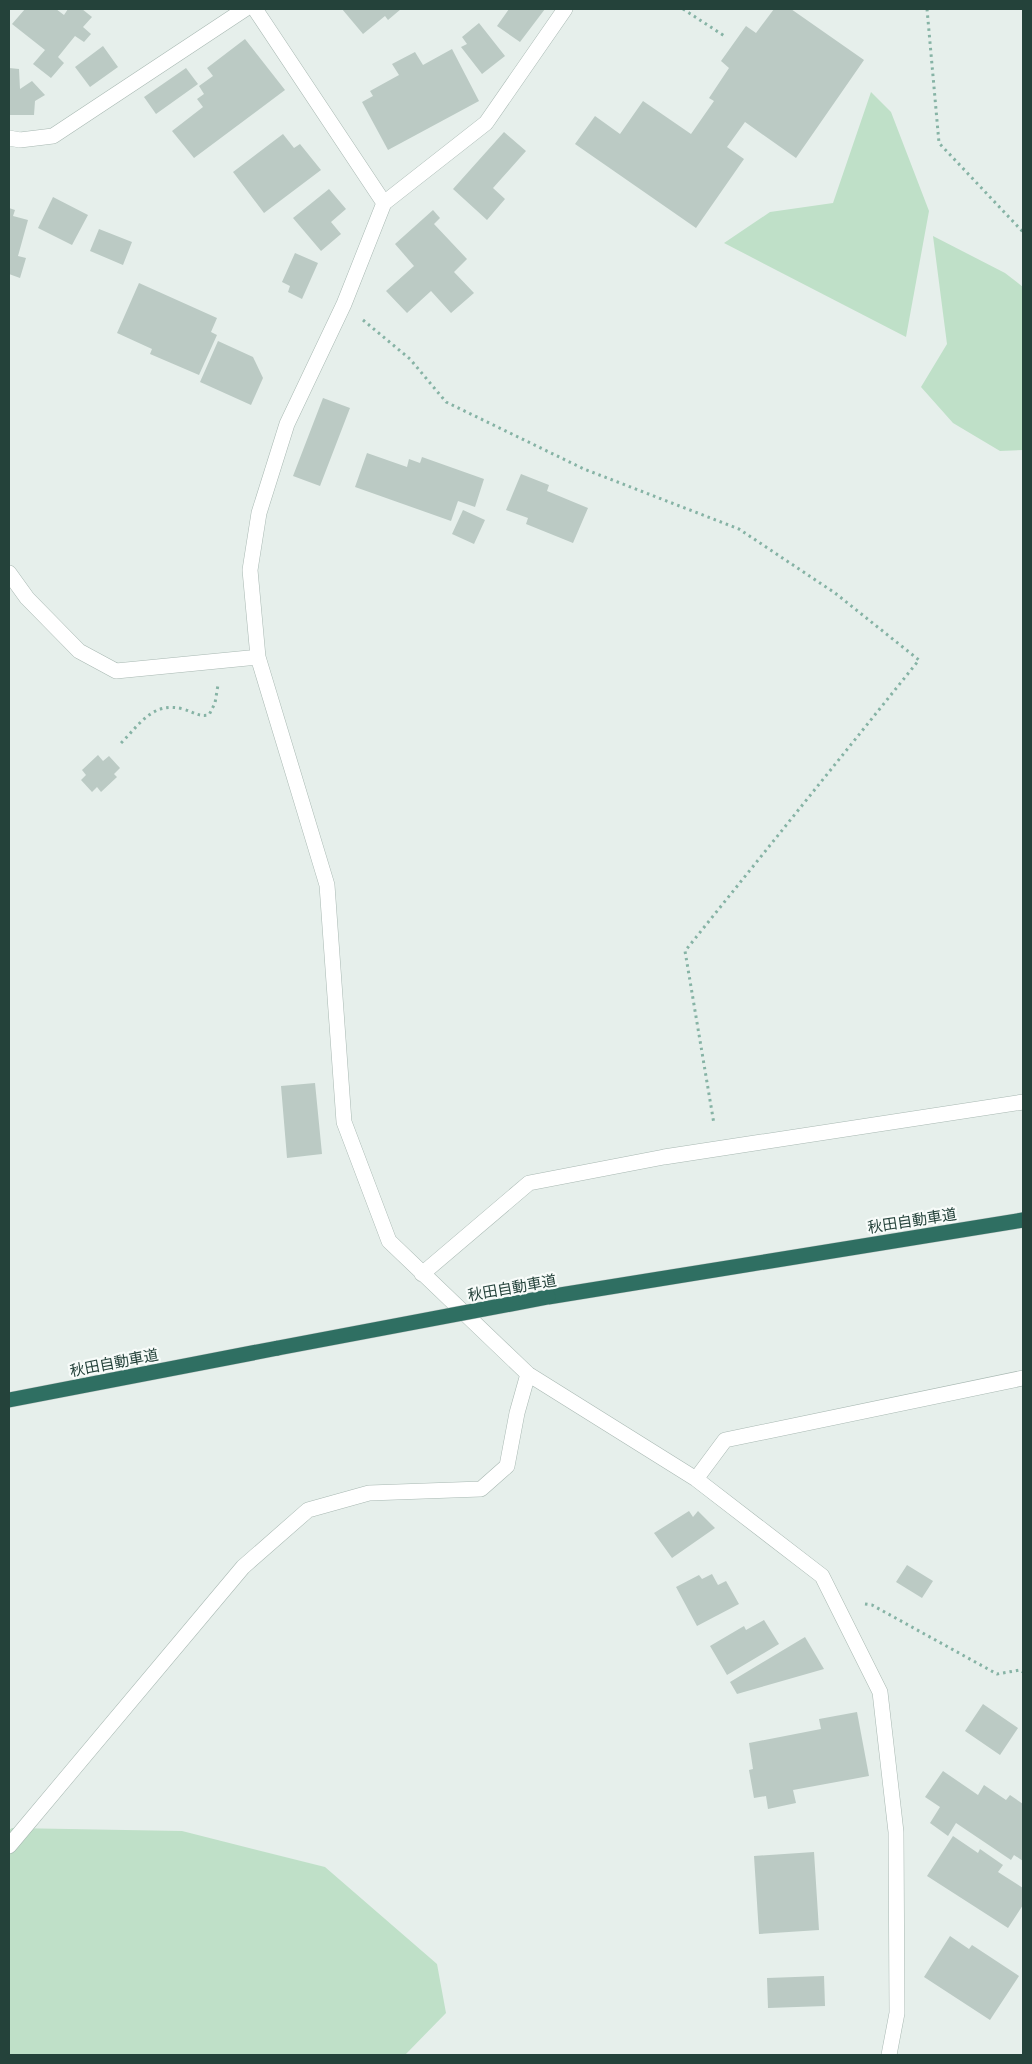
<svg xmlns="http://www.w3.org/2000/svg" width="1032" height="2064" font-family="'Golos Text','Noto Sans JP',sans-serif">
	<style>
		.green { fill: #bfe0c8 }
		.building { fill: #bbcac4 }
		.lines { fill: none; stroke-linecap: round; stroke-linejoin: round }
		.street-casing { stroke: #a8b8b2; stroke-width: 16 }
		.highway-casing { stroke: #c2cac8; stroke-width: 16 }
		.path { stroke: #86b3a5; stroke-width: 3; stroke-dasharray: 2.5 4; stroke-linecap: butt }
		.street { stroke: #fff; stroke-width: 15 }
		.highway { stroke: #2f6f62; stroke-width: 15 }
		.highway-bridge-casing { stroke: #c2cac8; stroke-width: 16; stroke-linecap: butt }
		.highway-bridge { stroke: #2f6f62; stroke-width: 15 }
		.labels { text-anchor: middle; dominant-baseline: central; stroke-width: 4.5; stroke-linejoin: round; paint-order: stroke }
		.street-label { font-size: 15px; fill: #24423a; stroke: #f7fbf9 }
	</style>
	<rect width="100%" height="100%" fill="#e6efeb"/>
	<path class="green" d="M871,92L891,112L929,211L906,337L724,243L770,212L833,203Z
		M933,236L1005,273L1023,287V450L1000,451L953,423L921,387L947,344Z
		M12,1828L182,1831L325,1867L437,1964L446,2013L405,2055H9V1830Z"/>
	<path class="building" d="M25,9H56L64,15L68,9H82L92,17L83,27L91,34L84,42L75,36L58,57L64,63L51,78L33,64L45,50L12,24Z
		M342,9H401L388,20L385,16L363,34Z
		M509,9H545L520,42L497,26Z
		M774,9H791L864,60L796,158L745,122L727,147L744,159L696,228L575,144L595,116L620,134L643,101L691,134L714,101L709,98L729,68L721,61L746,26L756,33Z
		M479,23L505,56L482,74L461,47L467,44L462,37Z
		M245,39L285,90L194,158L172,131L203,107L197,99L204,94L199,86L213,76L207,68Z
		M103,46L118,67L90,87L75,67Z
		M452,49L479,101L388,150L362,102L373,96L370,91L399,75L392,64L415,52L423,65Z
		M9,68L19,69L20,89L32,81L45,95L35,101L34,115H9Z
		M186,68L198,84L156,114L144,97Z
		M504,132L526,151L493,188L505,199L487,220L453,189Z
		M283,134L294,148L300,144L321,170L264,213L233,172Z
		M329,189L346,209L331,222L341,234L321,251L293,218Z
		M53,197L88,215L72,245L38,228Z
		M9,208L15,210L13,216L28,220L18,256L26,258L20,278L9,274Z
		M433,210L440,218L434,224L467,259L454,272L474,293L451,313L431,291L407,313L386,291L414,266L395,244Z
		M99,229L132,242L123,265L90,251Z
		M295,253L318,263L302,299L288,292L290,286L282,282Z
		M139,283L217,318L211,332L217,335L199,375L150,354L152,349L117,333Z
		M218,341L253,357L263,378L251,405L200,382Z
		M323,398L350,408L320,486L293,476Z
		M367,453L407,467L409,459L420,463L422,457L484,479L475,507L458,501L451,521L355,487Z
		M521,474L549,485L547,491L588,508L573,543L526,524L528,518L506,510Z
		M463,510L485,520L474,544L452,534Z
		M98,755L103,761L109,756L120,768L114,774L117,777L101,792L97,787L92,792L81,780L86,775L82,770Z
		M315,1083L322,1154L287,1158L281,1086Z
		M689,1511L693,1517L698,1511L715,1528L672,1558L654,1533Z
		M907,1565L933,1581L922,1598L896,1582Z
		M712,1574L718,1585L726,1581L739,1604L697,1626L676,1587L699,1575L702,1579Z
		M764,1620L779,1644L727,1675L710,1646L744,1626L746,1630Z
		M805,1637L824,1669L737,1694L730,1682Z
		M983,1704L1018,1728L1000,1755L965,1731Z
		M857,1712L869,1776L793,1790L796,1803L768,1809L766,1796L754,1798L749,1770L753,1769L749,1743L821,1729L819,1719Z
		M943,1771L978,1795L984,1785L1006,1800L1010,1795L1023,1804V1861L1014,1855L1011,1860L956,1823L948,1836L930,1823L940,1807L925,1797Z
		M953,1836L978,1853L980,1849L1003,1865L998,1872L1023,1888V1905L1008,1928L927,1876Z
		M814,1852L819,1930L759,1934L754,1856Z
		M950,1936L969,1949L972,1945L1019,1976L990,2020L924,1977Z
		M824,1976L825,2006L768,2008L767,1978Z"/>
	<g class="lines">
		<g class="street-casing">
			<path id="street" d="M255,9L384,203
				M565,9L486,123L384,203L344,304L287,424L259,513L250,570L258,657L327,885L344,1122L389,1241L528,1374L696,1479L822,1576L880,1692L896,1832L897,2013L889,2055
				M9,138L20,140L53,136L245,9
				M9,573L27,598L79,651L116,671L258,657
				M422,1274L529,1183L664,1157L1023,1102
				M696,1479L725,1440L1023,1378
				M9,1846L243,1567L308,1510L369,1493L481,1489L507,1466L517,1413L528,1374"/>
		</g>
		<g class="highway-casing">
			<path id="highway" d="M548,1297L1023,1220
				M9,1400L278,1348"/>
		</g>
		<path class="path" d="M683,9L726,37
			M927,9L939,143L1023,232
			M363,320L410,359L446,402L584,469L739,529L835,593L919,660L685,951L714,1124
			M121,743C140,724 153,701 183,709C194,712 198,717 209,715L215,703L218,685
			M865,1604L872,1605L997,1674L1020,1670L1023,1672"/>
		<use href="#street" class="street"/>
		<use href="#highway" class="highway"/>
		<g class="highway-bridge-casing">
			<path id="highway-bridge" d="M278,1348L548,1297"/>
		</g>
		<use href="#highway-bridge" class="highway-bridge"/>
	</g>
	<g class="labels">
		<g class="street-label">
			<text transform="translate(912 1220) rotate(-9)">秋田自動車道</text>
			<text transform="translate(512 1287) rotate(-10)">秋田自動車道</text>
			<text transform="translate(114 1362) rotate(-11)">秋田自動車道</text>
		</g>
	</g>
	<rect width="1032" height="2064" fill="none" stroke="#24423a" stroke-width="20"/>
</svg>
